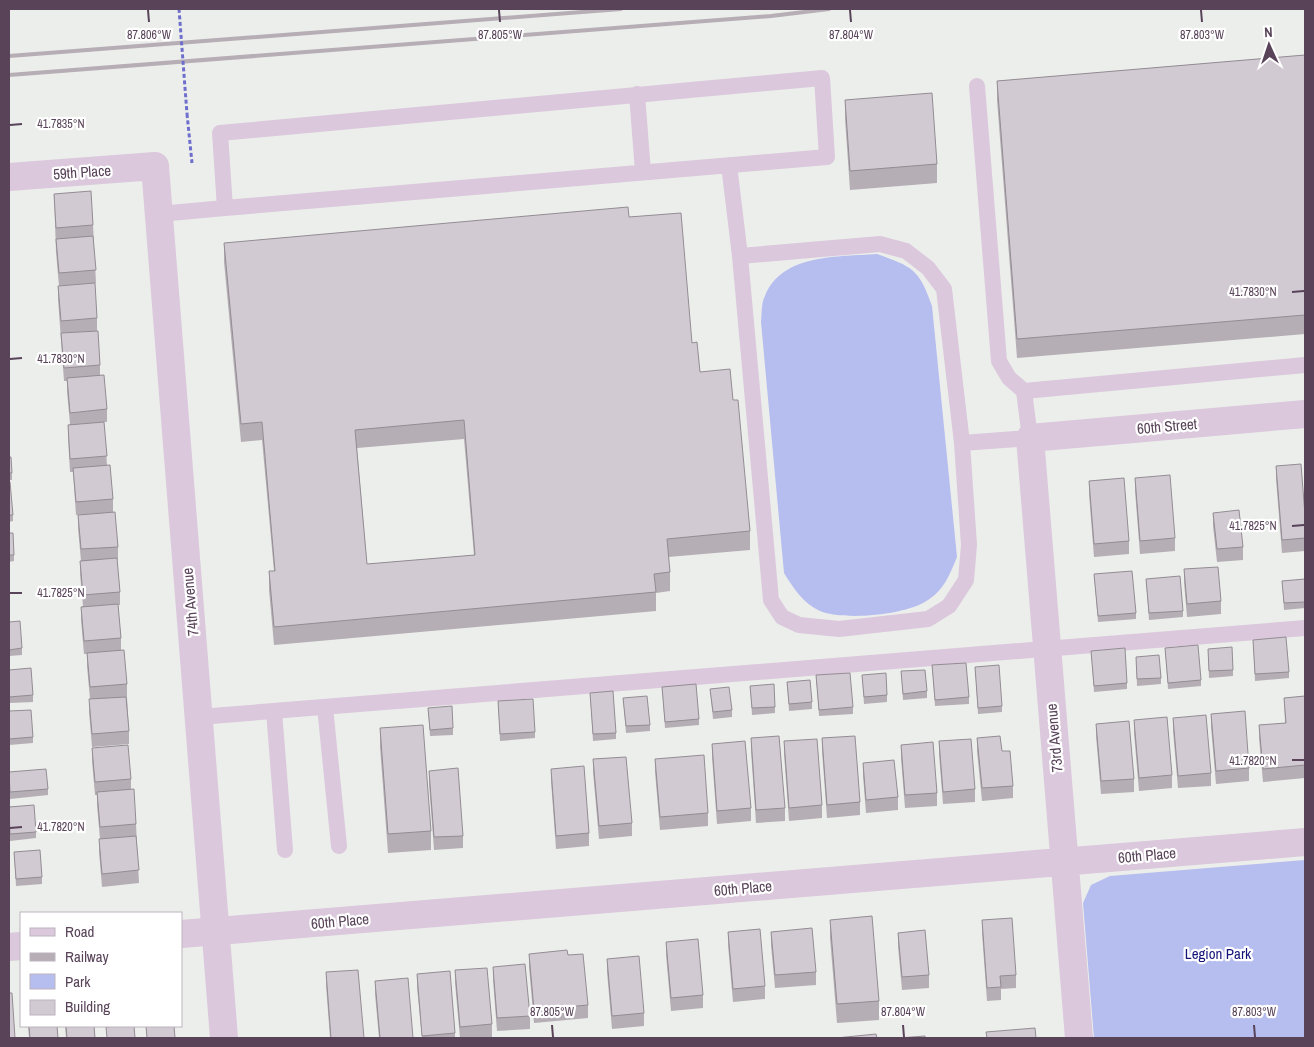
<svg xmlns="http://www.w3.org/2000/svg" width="1314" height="1047" font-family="'Archivo Narrow',sans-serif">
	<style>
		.green { fill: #b6bdef }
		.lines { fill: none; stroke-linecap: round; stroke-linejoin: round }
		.path { stroke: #6e6fcd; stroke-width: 3; stroke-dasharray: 4 2.5; stroke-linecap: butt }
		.lane { stroke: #dbc8dc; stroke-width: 16 }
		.street { stroke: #dbc8dc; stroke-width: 28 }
		.rail { stroke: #b6adb5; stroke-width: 4 }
		.path-bridge { stroke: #6e6fcd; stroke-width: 3; stroke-dasharray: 4 2.5; stroke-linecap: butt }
		.wall { fill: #b5aeb5; fill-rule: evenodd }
		.building { fill: #d2cad2; stroke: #938d93; fill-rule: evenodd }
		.ticks { fill: none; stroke: #584359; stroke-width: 2 }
		.labels { text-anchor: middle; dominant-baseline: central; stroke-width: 4.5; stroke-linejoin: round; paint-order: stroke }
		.street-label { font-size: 15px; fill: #584359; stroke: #fff }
		.park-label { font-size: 15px; fill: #14157a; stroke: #fff }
		.ticks-label { font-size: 12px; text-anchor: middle; fill: #584359; stroke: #fff; stroke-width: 4.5; stroke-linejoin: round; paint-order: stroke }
	</style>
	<rect width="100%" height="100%" fill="#eceeeb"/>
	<path class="green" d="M877,254C913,267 919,269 932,306L957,557C950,574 944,590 928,600C907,615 844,621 820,611C803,603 794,589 784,573L761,322C762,314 761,303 765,296C782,253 840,257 877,254Z
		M1305,860V1038H1094L1083,903L1091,885L1110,876Z"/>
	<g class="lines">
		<path class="path" d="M187,114L192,163"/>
		<path class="lane" d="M637,94L643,172
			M729,165L740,256L771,600L782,617L799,625L839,629L928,619L949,606L966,580L969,545L962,443L944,289L928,268L906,251L880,244L740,256
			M159,214L225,208L827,157L822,78L220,133L225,208
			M1024,391L1305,365
			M962,443L1030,438L1024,391L1009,378L999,361L977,86
			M325,707L339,846
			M274,711L285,850
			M199,717L1305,628"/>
		<path class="street" d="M9,177L155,166L224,1038
			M181,934L1305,842
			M9,947L21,946
			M1079,1038L1030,438L1305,414"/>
		<path class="rail" d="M9,56L621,9
			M9,75L771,16L829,9"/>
		<path class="path-bridge" d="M179,9L187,114"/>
	</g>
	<path class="wall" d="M1305,55V334L1017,358L997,100V81Z
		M845,100L937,164V183L850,190L845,119Z
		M54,194L93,225L96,283L59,286L56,252Z
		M629,217L692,343L700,372L733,400L750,531V550L668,557L670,572V591L656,593V611L274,645L269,590V571H274L262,440L241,442L224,262V243ZM464,439L474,555L367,564L357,448Z
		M58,286L97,318V331L100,365V376L107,409V422H104L107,465L113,499V512L118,547V559L117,560L120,592V605H118L121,638V650L127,684V697L129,731V744L92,747L89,712L90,699L87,666V654H84L81,620V607L83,606L80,574V561H81L78,528V515L99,513L76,515L73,472H70L68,437V425L70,424L67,391V381H64L58,299Z
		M9,457L12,473V480H9Z
		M1276,466L1305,515V551L1282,553L1276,479Z
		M1135,478L1175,538V551L1140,554L1135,491Z
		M1089,481L1129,541V554L1094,557L1089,494Z
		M9,482L13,515V521L9,522Z
		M1213,513L1243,547V560L1217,562L1213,526Z
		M9,533L14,555V561L9,562Z
		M1184,569L1221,601V614L1187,617L1184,582Z
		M1094,574L1136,613V619L1098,622Z
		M1146,579L1183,611V617L1149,620Z
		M1305,579V608L1284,610L1282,581Z
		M9,622L22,648V655L9,656Z
		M1253,640L1289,672V678L1255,681Z
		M1165,648L1201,680V686L1168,689Z
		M1208,649L1233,670V676L1209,678Z
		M1091,651L1127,683V689L1094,692Z
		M1136,657L1161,678V684L1137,686Z
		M932,665L969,697V704L935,706Z
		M975,667L1002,706V712L978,714Z
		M9,670L33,695V702L9,703Z
		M901,671L927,691V698L903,700Z
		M816,675L853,707V714L819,716Z
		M862,675L887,695V702L864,704Z
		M787,682L812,702V709L789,711Z
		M750,686L775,707V713L752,715Z
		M662,687L699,719V725L665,728Z
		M710,689L732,710V717L713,719Z
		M590,693L616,733V739L593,741Z
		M1305,696V778L1263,782L1259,738V725L1285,723L1284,698Z
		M623,698L650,725V731L626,733Z
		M498,701L535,732V738L500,741Z
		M428,708L453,728V735L430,736Z
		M9,711L33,737V743L9,745Z
		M1211,714L1249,768V781L1216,784L1211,727Z
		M1173,718L1211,773V786L1178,788L1173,731Z
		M1134,720L1172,775V788L1139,791L1134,733Z
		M1096,724L1134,779V792L1101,794L1096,736Z
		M380,728L431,831V850L388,853L380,747Z
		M751,738L785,808V821L756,823L751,751Z
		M822,738L860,802V815L827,818L822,751Z
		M977,738L1002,751L1013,786V798L982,801L977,751Z
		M784,741L822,805V818L789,821L784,754Z
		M939,741L975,789V802L943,804L939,754Z
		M712,744L751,808V821L717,824L712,757Z
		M901,745L937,793V806L905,808L901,758Z
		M92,748L131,779V790L136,824L139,883L102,887L99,852L100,839L97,805V795H95L92,761Z
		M593,759L632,823V836L599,839L593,772Z
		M655,759L708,813V826L660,830L655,772Z
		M863,763L898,797V810L866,813L863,776Z
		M551,769L589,833V846L556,849L551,781Z
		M429,771L463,836V848L434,850L429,784Z
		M9,772L48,789V795L10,799Z
		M9,807L36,832V838L10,841L9,822Z
		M14,852L42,877V884L16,886Z
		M830,920L879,1001V1020L837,1023L830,938Z
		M982,920L1016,975V988L1001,989V1000L987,1001L982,933Z
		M728,932L765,986V999L733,1002L728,945Z
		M771,932L816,972V985L775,988L771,945Z
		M898,933L929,975V988L902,990L898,946Z
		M666,942L703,995V1008L671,1011L666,955Z
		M529,954L568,955L588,1005V1018L534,1023L529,967Z
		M607,959L644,1013V1026L612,1029L607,972Z
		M493,967L530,1016V1029L497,1031L493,980Z
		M455,970L492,1024V1037L481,1038H460L455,983Z
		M326,972L364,1038H330L326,985Z
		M417,974L455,1033V1038H422L417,987Z
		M375,981L413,1038H379L375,994Z
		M28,1026H57L58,1038H29Z
		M65,1026H94L95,1038H66Z"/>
	<path class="building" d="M1305,55V315L1017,339L997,81Z
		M932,93L937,164L850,171L845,100Z
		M91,191L93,225L56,228L54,194Z
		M628,207L629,217L681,213L692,343L697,342L700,372L730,369L733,400H738L750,531L667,539L670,572L654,574L656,592L274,627L269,571H275L262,422L241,424L224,243ZM464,420L475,555L367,564L355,430Z
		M93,236L96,270L59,273L56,239Z
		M95,283L97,318L61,321L58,286Z
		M98,331L100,365L64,368L61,333Z
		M104,375L107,409L70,413L67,378Z
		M104,422L107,456L70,459L68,425Z
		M9,457H11L12,473H9Z
		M1301,464L1305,515V538L1282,540L1276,466Z
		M110,465L113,499L76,502L73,468Z
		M1170,475L1175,538L1140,541L1135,478Z
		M1124,478L1129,541L1094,544L1089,481Z
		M9,482H10L13,515H9Z
		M1239,510L1243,547L1217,549L1213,513Z
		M115,512L118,547L81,549L78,515Z
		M9,533H13L14,555H9Z
		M117,558L120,592L83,595L80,561Z
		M1218,567L1221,601L1187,604L1184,569Z
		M1132,571L1136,613L1098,616L1094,574Z
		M1180,576L1183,611L1149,613L1146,579Z
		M1305,579V602L1284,603L1282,581Z
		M118,604L121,638L84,641L81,607Z
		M20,621L22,648L9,650V622Z
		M1286,637L1289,672L1255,674L1253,640Z
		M1198,645L1201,680L1168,683L1165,648Z
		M1232,647L1233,670L1209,671L1208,649Z
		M1125,648L1127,683L1094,686L1091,651Z
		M124,650L127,684L90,687L87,653Z
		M1159,655L1161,678L1137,679L1136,657Z
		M966,663L969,697L935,700L932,665Z
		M999,665L1002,706L978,708L975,667Z
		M31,668L33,695L9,697V670Z
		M925,670L927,691L903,694L901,671Z
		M850,673L853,707L819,710L816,675Z
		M886,673L887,695L864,697L862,675Z
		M810,680L812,702L789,704L787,682Z
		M696,684L699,719L665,722L662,687Z
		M774,684L775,707L752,708L750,686Z
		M729,687L732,710L713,712L710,689Z
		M613,691L616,733L593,734L590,693Z
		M647,696L650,725L626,726L623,698Z
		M1305,696V765L1263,769L1259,725L1286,723L1284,698Z
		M126,697L129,731L92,734L89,699Z
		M533,699L535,732L500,734L498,701Z
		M452,706L453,728L430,730L428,708Z
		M31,710L33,737L9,739V711Z
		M1245,711L1249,768L1216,771L1211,714Z
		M1206,715L1211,773L1178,776L1173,718Z
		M1167,717L1172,775L1139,778L1134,720Z
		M1129,721L1134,779L1101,781L1096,724Z
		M423,725L431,831L388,834L380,728Z
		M779,736L785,808L756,810L751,738Z
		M855,736L860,802L827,805L822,738Z
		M1000,736L1002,751H1010L1013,786L982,788L977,738Z
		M817,739L822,805L789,808L784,741Z
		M971,739L975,789L943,792L939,741Z
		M745,741L751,808L717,811L712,744Z
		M933,742L937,793L905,795L901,745Z
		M128,745L131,779L95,782L92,748Z
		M704,755L708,813L660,817L655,759Z
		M626,757L632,823L599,826L593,759Z
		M894,760L898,797L866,800L863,763Z
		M584,766L589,833L556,836L551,769Z
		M458,768L463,836L434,837L429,771Z
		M46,769L48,789L10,792L9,772Z
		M134,789L136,824L100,827L97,792Z
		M34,805L36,832L10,834L9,807Z
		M136,836L139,870L102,874L99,839Z
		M40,850L42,877L16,879L14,852Z
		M872,916L879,1001L837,1004L830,920Z
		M1012,918L1016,975L1000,976L1001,987L987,988L982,920Z
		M812,928L816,972L775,975L771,932Z
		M760,929L765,986L733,989L728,932Z
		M925,930L929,975L902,977L898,933Z
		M698,939L703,995L671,998L666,942Z
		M567,950L568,955L583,954L588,1005L534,1010L529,954Z
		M639,956L644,1013L612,1016L607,959Z
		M525,964L530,1016L497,1018L493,967Z
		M487,968L492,1024L460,1027L455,970Z
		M358,970L364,1038H331L326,972Z
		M450,971L455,1033L422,1036L417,974Z
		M408,978L413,1038H380L375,981Z
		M9,993H12L15,1038H9Z
		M29,1026H57L58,1038H30Z
		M66,1026H94L95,1038H67Z
		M117,1026H134L135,1038H107L106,1027Z
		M146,1026H174L175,1038H147Z
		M1035,1028L1036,1038H987L986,1032Z
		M876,1034L877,1038H836Z
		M925,1036V1038H899Z"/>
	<path class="ticks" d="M148,10L149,22M499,10L500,22M850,10L851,22M1201,10L1202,22M10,125L22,124M1292,292L1304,291M10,359L22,358M1292,526L1304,525M10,593H22M1292,760H1304M10,828L22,827M552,1025L553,1037M903,1025L904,1037M1254,1025L1255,1037"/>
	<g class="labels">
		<g class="street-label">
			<text transform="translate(82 172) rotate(-4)">59th Place</text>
			<text transform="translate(1167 426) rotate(-5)">60th Street</text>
			<text transform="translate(190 602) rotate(-95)">74th Avenue</text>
			<text transform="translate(1054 738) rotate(-95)">73rd Avenue</text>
			<text transform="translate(1147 855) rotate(-5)">60th Place</text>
			<text transform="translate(743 888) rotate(-5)">60th Place</text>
			<text transform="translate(340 921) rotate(-5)">60th Place</text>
		</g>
		<g class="park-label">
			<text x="1218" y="953">Legion Park</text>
		</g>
	</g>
	<g class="ticks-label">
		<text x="149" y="39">87.806°W</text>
		<text x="500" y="39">87.805°W</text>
		<text x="851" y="39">87.804°W</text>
		<text x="1202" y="39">87.803°W</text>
		<text x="61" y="128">41.7835°N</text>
		<text x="1253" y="296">41.7830°N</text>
		<text x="61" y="363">41.7830°N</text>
		<text x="1253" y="530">41.7825°N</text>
		<text x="61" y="597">41.7825°N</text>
		<text x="1253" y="765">41.7820°N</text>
		<text x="61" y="831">41.7820°N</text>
		<text x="552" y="1016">87.805°W</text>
		<text x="903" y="1016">87.804°W</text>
		<text x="1254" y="1016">87.803°W</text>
	</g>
	<rect width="1314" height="1047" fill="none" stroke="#584359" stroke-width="20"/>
	<rect x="20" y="912" width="162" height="115" fill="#ffffff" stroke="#bcb4bd"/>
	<rect x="30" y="928" width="25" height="8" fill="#dbc8dc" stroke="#bcb4bd"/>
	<text x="65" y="937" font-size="15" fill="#584359">Road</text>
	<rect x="30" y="953" width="25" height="8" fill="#b6adb5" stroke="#bcb4bd"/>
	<text x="65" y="962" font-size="15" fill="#584359">Railway</text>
	<rect x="30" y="974" width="25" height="15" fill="#b6bdef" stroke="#bcb4bd"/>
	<text x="65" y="987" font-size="15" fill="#584359">Park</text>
	<rect x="30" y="1000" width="25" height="15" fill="#d2cad2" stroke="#bcb4bd"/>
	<text x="65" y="1012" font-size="15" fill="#584359">Building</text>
	<g transform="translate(1269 45) rotate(357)" stroke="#ffffff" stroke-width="4" paint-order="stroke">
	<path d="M0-4L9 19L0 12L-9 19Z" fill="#584359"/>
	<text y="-8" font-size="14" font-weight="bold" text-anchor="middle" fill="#584359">N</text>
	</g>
</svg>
